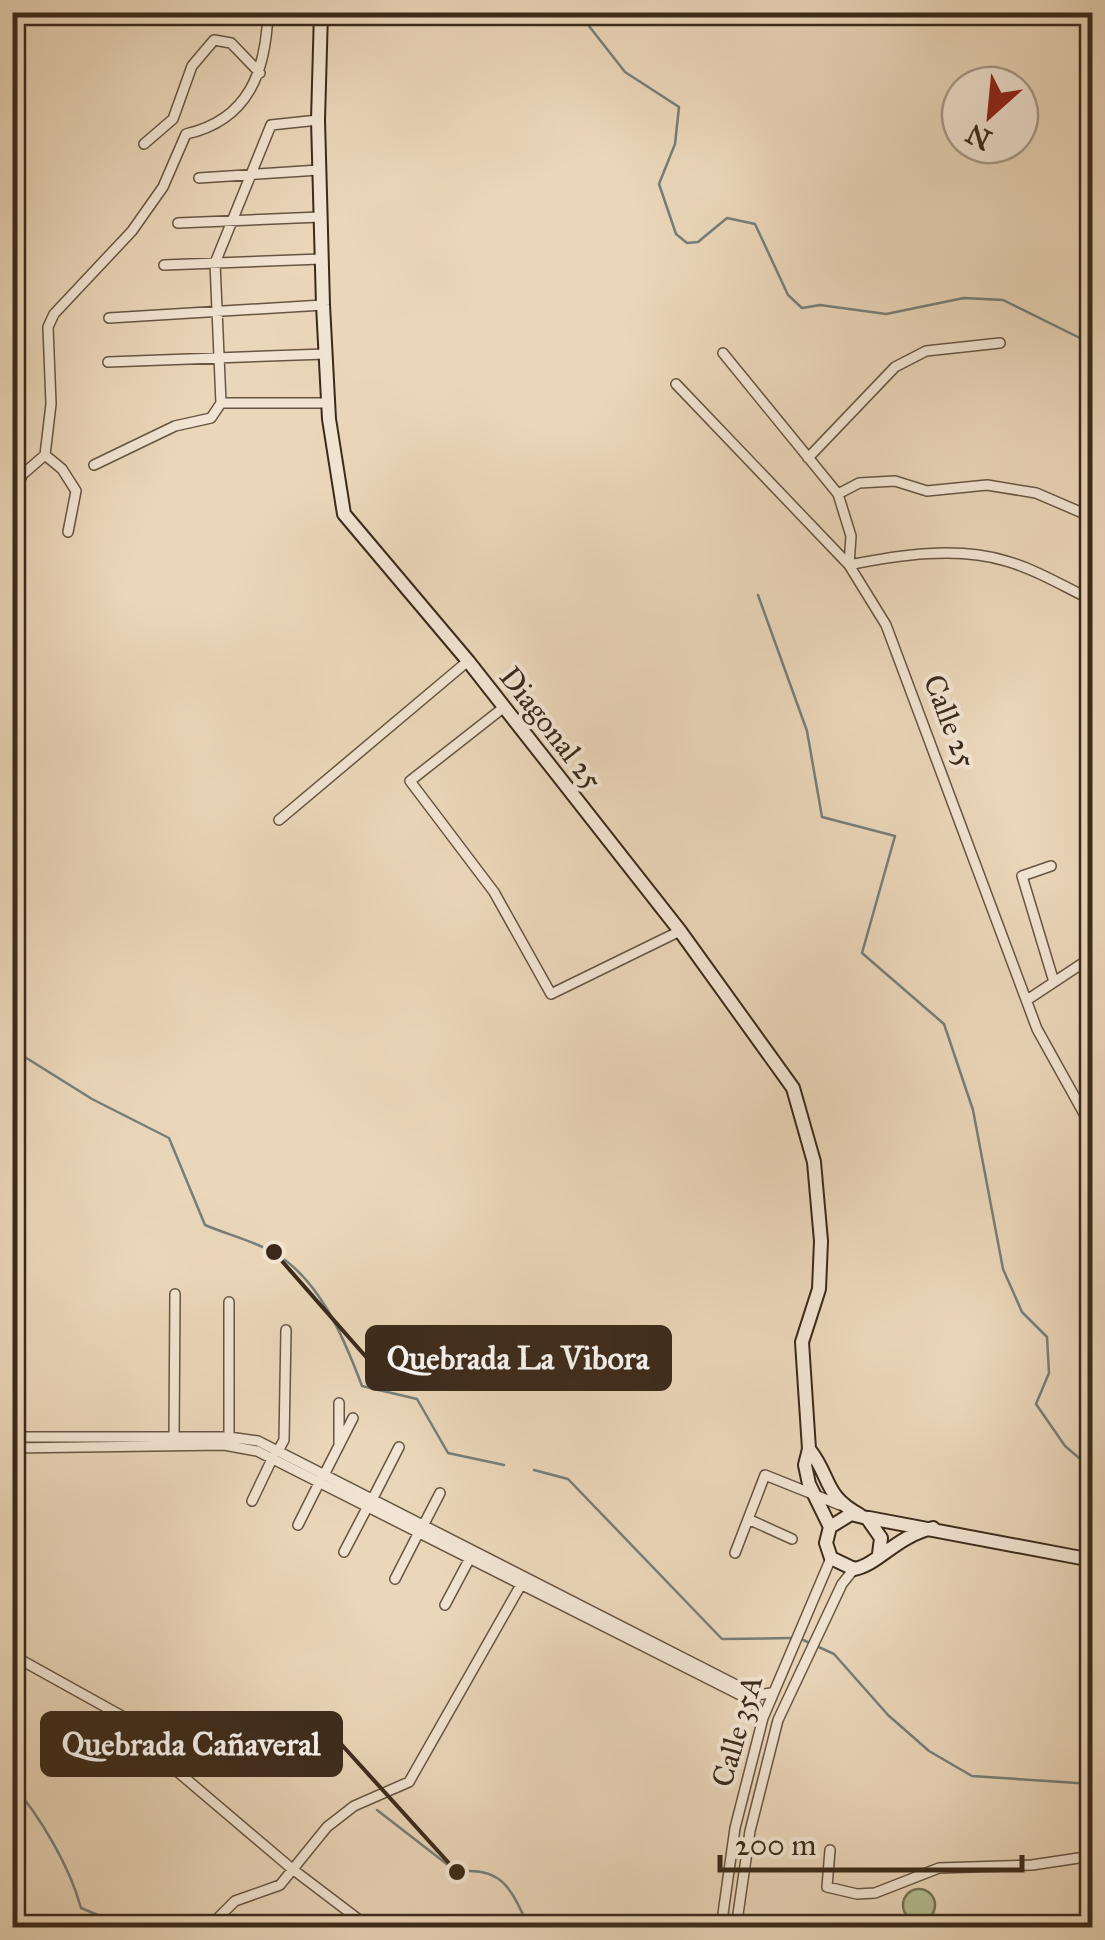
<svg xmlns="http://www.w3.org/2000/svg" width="1105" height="1940" font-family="'IM FELL Great Primer',serif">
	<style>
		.green { fill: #b2be92; stroke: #767456; stroke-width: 2.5 }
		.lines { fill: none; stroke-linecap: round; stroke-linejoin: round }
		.stream { stroke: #757e7a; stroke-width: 2.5 }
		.street-casing { stroke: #675542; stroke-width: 12 }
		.secondary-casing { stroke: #3b2a1b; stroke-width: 16 }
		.street { stroke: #f1e4d2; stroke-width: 9 }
		.secondary { stroke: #f1e4d2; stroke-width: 12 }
		.labels { text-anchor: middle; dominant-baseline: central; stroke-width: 8; stroke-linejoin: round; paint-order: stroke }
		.street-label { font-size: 30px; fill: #3b2a1b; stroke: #f1e4d2 }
		.leader { fill: none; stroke: #3b2a1b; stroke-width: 4 }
		.callout-dot { fill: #3b2a1b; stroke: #f1e4d2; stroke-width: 4 }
		.callout { fill: #3b2a1b; stroke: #3b2a1b; stroke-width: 4 }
		.callout-label { font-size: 32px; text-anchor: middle; font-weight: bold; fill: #fff }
	</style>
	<rect width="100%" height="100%" fill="#ead6b9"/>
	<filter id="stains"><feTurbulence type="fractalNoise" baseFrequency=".002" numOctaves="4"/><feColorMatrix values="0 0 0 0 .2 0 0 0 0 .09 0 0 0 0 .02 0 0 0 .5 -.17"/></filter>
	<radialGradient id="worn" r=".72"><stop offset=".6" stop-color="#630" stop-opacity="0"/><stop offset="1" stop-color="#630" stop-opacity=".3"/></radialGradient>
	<path class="green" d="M903 1905a16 16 0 1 1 32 0a16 16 0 1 1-32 0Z"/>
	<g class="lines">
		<path class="stream" d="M578,12L625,72L679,107L675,144L659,184L676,234L687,243L698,242L727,218L755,224L788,295L802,308L820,305L886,314L964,298L1003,300L1092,344
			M758,595L807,731L822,817L895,836L862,953L944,1024L973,1110L1003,1269L1022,1312L1047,1337L1049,1373L1036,1404L1065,1446L1092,1469
			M12,1049L92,1099L169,1138L205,1225C226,1234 250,1240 271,1251C319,1277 344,1338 362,1386L417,1399L448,1453L504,1465
			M534,1470L568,1479L722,1639L793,1638
			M801,1639L834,1654L888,1715L929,1751L972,1776L1092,1784
			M12,1784C40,1816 70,1867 81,1908L112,1921L192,1918
			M377,1810L457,1872C502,1865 512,1890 529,1928"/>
		<g class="street-casing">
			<path id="street" d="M144,144L173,119L192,66L214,40L231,43L260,73
				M199,178L319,170
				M178,223L320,217
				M164,265L321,259
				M109,318L323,305
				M723,353L838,494
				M108,362L325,354
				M676,384L849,565L886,625L1037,1029L1092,1128
				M221,403L215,263L271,125L318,120
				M45,455L62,469L76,491L68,532
				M808,458L895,367L926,351L1000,343
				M94,465L175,426L211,418L221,403H328
				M12,495L23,474L45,455L51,404L48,327L54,314L132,231L163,187L186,134C249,120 266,71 268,12
				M1092,517L1036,493L987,485L927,491L895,481L859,483L838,494L851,536L849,565C898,555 957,546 1006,561C1035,569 1065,587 1092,600
				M503,708L410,781L494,892L551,994L680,931
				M279,820L468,661
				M1051,866L1022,876L1054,982
				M1027,1000L1092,957
				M339,1403V1443
				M12,1437H229L258,1441L756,1695L771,1693
				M174,1437L175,1294
				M229,1437V1302
				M12,1448L224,1445L257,1451L754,1702L763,1718
				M279,1449L284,1440L286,1330
				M325,1473L353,1418
				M373,1498L399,1447
				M252,1501L273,1457
				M748,1519L792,1539
				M424,1524L440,1493
				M298,1525L320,1481
				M344,1552L368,1506
				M735,1553L765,1475L840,1505
				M395,1579L419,1532
				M445,1605L470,1558
				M12,1655L129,1720L132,1733L291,1868L370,1928
				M830,1850L827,1887L857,1894L875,1893L939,1868L1032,1865L1092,1856
				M208,1928L235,1901L280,1885L327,1827L354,1806L409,1782L522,1583
				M721,1928L735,1828L763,1718L831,1558
				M736,1928L750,1831L778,1720L842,1584L854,1569"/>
		</g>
		<g class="secondary-casing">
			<path id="secondary" d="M321,12L318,120L323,305L329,419L344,514L468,661L680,931L793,1088L814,1162L821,1241L819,1289L802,1342L809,1449L805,1465L809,1484L830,1527
				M809,1449C831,1476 823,1496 860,1515
				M869,1518L1092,1560
				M879,1554L881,1538L867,1518L851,1514L830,1527L826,1543L831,1558L854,1569C878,1565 896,1536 933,1528"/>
		</g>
		<use href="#street" class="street"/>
		<use href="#secondary" class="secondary"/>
	</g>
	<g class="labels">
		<g class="street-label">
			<text transform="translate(950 721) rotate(69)">Calle 25</text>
			<text transform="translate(551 728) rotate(52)">Diagonal 25</text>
			<text transform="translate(737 1731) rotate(-74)">Calle 35A</text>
		</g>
	</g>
	<path class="leader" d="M274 1252L367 1358M457 1872L341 1744"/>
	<g class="callout-dot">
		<circle cx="274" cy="1252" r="10"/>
		<circle cx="457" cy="1872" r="10"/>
	</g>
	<g class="callout">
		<rect x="367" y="1327" width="303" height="62" rx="10"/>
		<rect x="42" y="1713" width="299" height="62" rx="10"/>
	</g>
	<g class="callout-label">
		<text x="518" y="1369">Quebrada La Vibora</text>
		<text x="191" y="1755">Quebrada Cañaveral</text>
	</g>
	<rect width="1105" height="1940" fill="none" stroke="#ead6b9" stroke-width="50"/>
	<rect x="15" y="15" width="1075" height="1910" fill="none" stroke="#3b2a1b" stroke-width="5"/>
	<rect x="25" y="25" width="1055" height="1890" fill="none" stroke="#3b2a1b" stroke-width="2.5"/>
	<g transform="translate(990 115) rotate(207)"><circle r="48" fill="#f1e4d2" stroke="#a89a89" stroke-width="2.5"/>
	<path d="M0-8L18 38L0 25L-18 38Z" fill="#8f2418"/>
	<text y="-15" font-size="28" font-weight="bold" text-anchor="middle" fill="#3b2a1b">N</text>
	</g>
	<path d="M720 1855v15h302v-15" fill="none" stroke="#3b2a1b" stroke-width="5"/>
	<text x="735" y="1855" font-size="30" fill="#3b2a1b" stroke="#f1e4d2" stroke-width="8" paint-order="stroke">200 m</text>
	<rect width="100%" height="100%" filter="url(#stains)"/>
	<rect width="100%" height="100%" fill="url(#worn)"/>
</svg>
